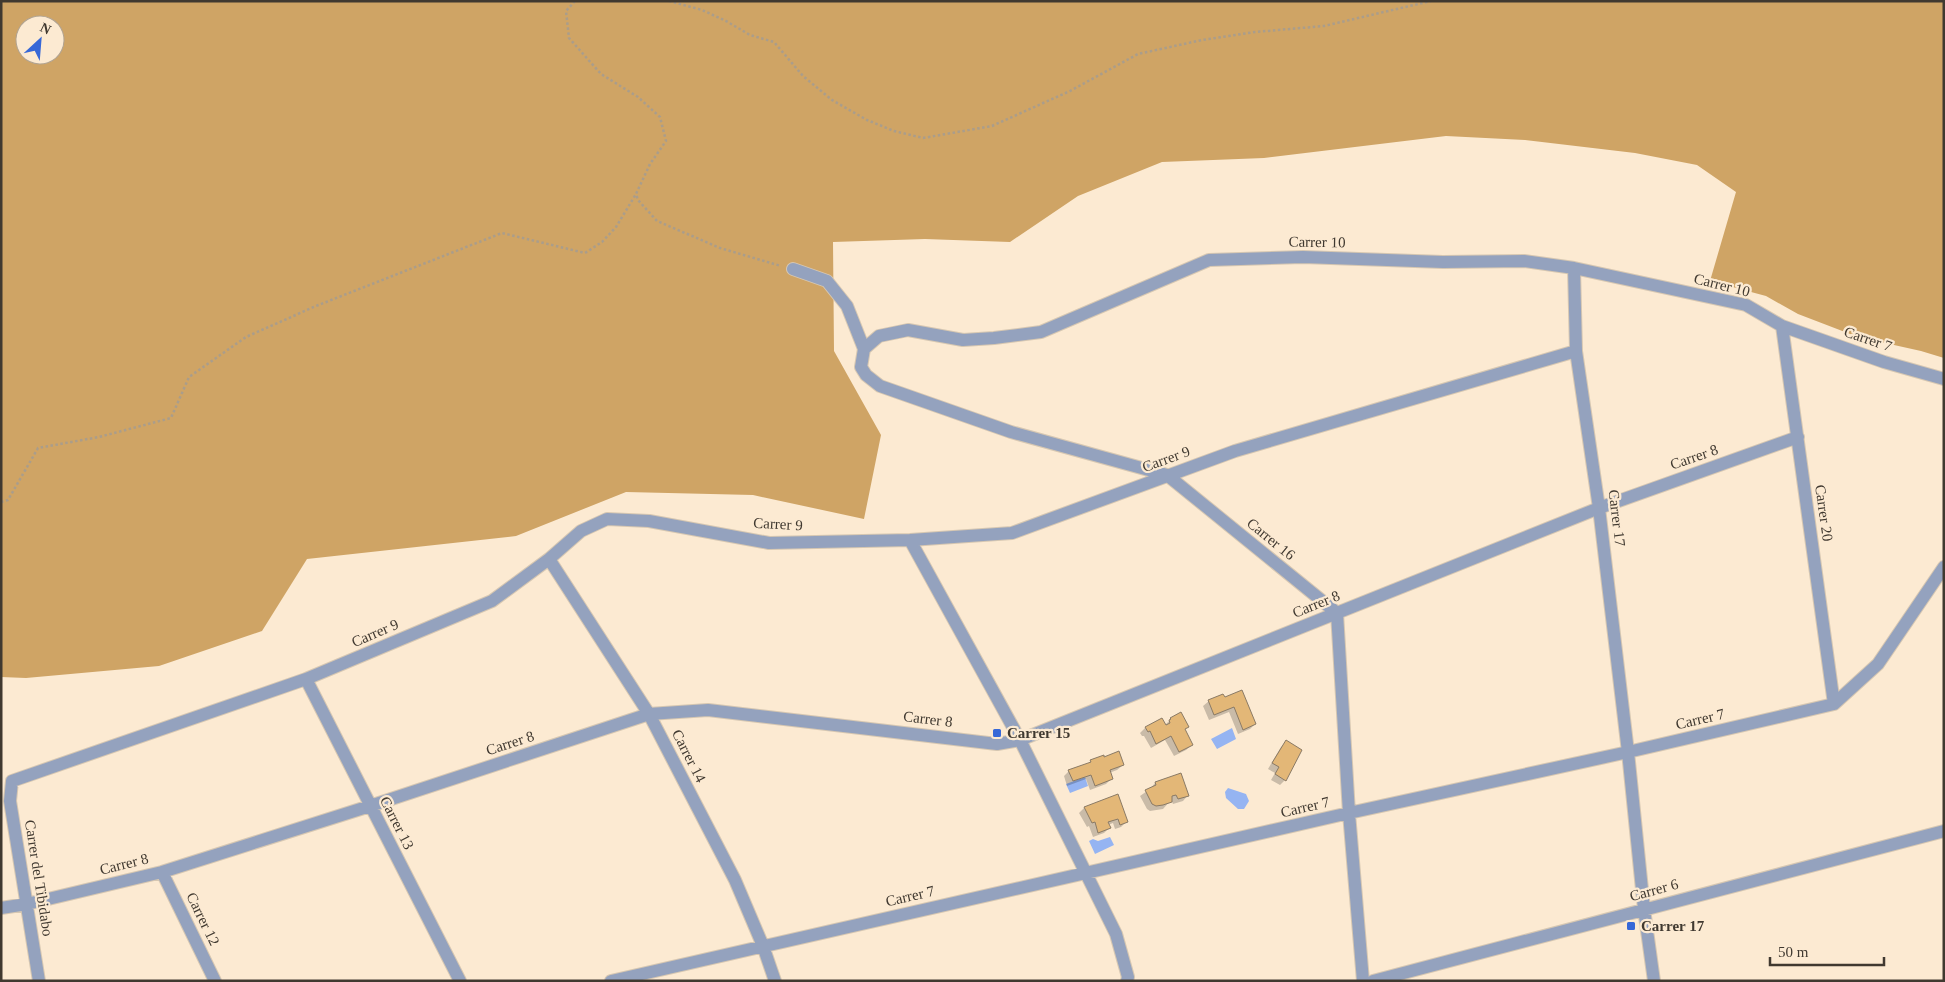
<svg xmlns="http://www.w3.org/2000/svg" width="1945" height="982" font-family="'Times New Roman',serif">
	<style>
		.forest { fill: #cfa465; fill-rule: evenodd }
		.water { fill: #95b4f2 }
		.shadow { fill: #0003 }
		.building { fill: #e3b777; stroke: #8a7a65 }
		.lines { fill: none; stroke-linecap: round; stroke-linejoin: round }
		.minor-casing { stroke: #d6c7b2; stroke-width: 14 }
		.path { stroke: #aa9d8b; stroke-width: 2.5; stroke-dasharray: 2.5 2.5; stroke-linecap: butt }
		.minor { stroke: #94a2be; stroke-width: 12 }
		.poi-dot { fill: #3768d7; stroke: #fcead2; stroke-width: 2 }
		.labels { text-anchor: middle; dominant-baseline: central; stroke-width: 4.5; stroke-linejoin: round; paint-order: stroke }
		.street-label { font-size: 15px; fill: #403930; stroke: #fcead2 }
		.poi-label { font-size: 15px; font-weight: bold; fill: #403930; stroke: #fcead2; text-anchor: start }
	</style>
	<rect width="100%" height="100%" fill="#fcead2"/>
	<path class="forest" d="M1,1H1944V358L1921,351L1858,337L1798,314L1766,296L1710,281L1736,192L1697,165L1635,153L1525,140L1446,136L1264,158L1162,162L1078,196L1010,242L925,239L833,242L834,351L881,435L864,519L753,495L626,492L516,536L307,559L262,631L159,666L26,678L1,677ZM25,25H55V55H25Z"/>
	<path class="water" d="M1232,728L1236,739L1217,749L1211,739Z
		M1085,777L1088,786L1070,793L1066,784Z
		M1228,788L1246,794L1249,801L1244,809H1238L1226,798L1225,792Z
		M1110,837L1114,845L1095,854L1089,841L1093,839L1098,841Z"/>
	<path class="shadow" d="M1224,699L1255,724L1250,729L1238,734L1229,712L1209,720L1203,706L1209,701Z
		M1162,719L1165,725L1171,719L1184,730L1192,745L1186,750L1174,756L1165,740L1151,748L1144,736H1142L1140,733L1145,728Z
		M1287,742L1285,780L1280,785L1271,780L1275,773L1268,769L1281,747Z
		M1104,758L1123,765L1117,770L1109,773L1111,779L1106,784L1090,790L1086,779L1067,786L1064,776L1069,771L1087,765L1091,761Z
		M1180,775L1188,795L1183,801L1173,804L1171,800L1163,809L1150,811L1147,809L1140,796L1150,789L1155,783Z
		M1084,808L1126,822L1121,827L1115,829L1113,823L1108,825L1109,828L1104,833L1093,837L1089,826L1087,827L1079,813Z"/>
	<path class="building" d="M1242,690L1256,724L1243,730L1234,707L1214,715L1208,700L1223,694L1225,697Z
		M1181,712L1189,727L1185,729L1193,745L1179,752L1171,736L1156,744L1150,731L1148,732L1145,727L1162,718L1166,725L1170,723L1169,720L1171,719L1170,718Z
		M1286,740L1302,750L1286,781L1275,774L1279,767L1272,763Z
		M1119,751L1124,765L1110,770L1113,779L1095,786L1091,775L1073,781L1068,770L1091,762L1090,760L1104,755V757Z
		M1181,773L1189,796L1178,799L1176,795L1172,796V802L1163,805L1156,806L1152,804L1145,790L1156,785L1155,782Z
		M1118,794L1128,822L1120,825L1118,819L1108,822L1111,828L1098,833L1095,822L1092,823L1084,807Z"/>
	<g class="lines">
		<g class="minor-casing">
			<path id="minor" d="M1574,268L1576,351L1599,508L1628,752L1644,909L1654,981
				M793,269L827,281L847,306L864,349
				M1782,326L1834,704
				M864,349L879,336L908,330L963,340L994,338L1041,332L1209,260L1303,257L1443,262L1524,261L1574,268L1746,305L1782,326L1884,362L1944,379
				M864,349L861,367L866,375L880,386L1011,432L1167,475L1337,613L1349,813L1363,981
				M910,540L1020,740L1116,934L1128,977L1127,981
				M549,559L649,714L735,880L763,946L775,981
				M306,679L460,981
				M12,781L306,679L492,601L549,559L581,531L607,519L649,521L769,543L910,540L1012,533L1235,451L1576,351
				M12,781L10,801L39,981
				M162,872L215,981
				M1,908L27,904L162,872L370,806L649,714L708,710L997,744L1020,740L1599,508L1798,437
				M611,981L1349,813L1628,752L1834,704L1878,664L1944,567
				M1373,981L1944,831"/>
		</g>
		<path class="path" d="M575,1L566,11L569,38L601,74L638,97L660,117L666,141L650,164L636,194L638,200L657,221L720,248L781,266
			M669,1L702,10L726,21L750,35L774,42L803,76L832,100L867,120L894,131L923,138L992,126L1070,91L1138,54L1202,40L1255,32L1324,26L1431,1
			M1,502L8,500L38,448L99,437L171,418L189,377L246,337L316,306L502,233L585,253L602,242L616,227L636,194"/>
		<use href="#minor" class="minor"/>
	</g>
	<g class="poi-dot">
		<rect x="992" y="728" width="10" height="10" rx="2.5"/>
		<rect x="1626" y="921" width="10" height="10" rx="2.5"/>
	</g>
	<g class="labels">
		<g class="street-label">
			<text transform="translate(1317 242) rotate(1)">Carrer 10</text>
			<text transform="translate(1722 285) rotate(14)">Carrer 10</text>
			<text transform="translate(1868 339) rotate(19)">Carrer 7</text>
			<text transform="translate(1694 457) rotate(-19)">Carrer 8</text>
			<text transform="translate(1166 459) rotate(-20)">Carrer 9</text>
			<text transform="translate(1824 513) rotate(82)">Carrer 20</text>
			<text transform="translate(1617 518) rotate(83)">Carrer 17</text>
			<text transform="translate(778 524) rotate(3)">Carrer 9</text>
			<text transform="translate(1271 539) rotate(39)">Carrer 16</text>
			<text transform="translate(1316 604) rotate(-22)">Carrer 8</text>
			<text transform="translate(375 633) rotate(-23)">Carrer 9</text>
			<text transform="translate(928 719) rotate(7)">Carrer 8</text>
			<text transform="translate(1700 719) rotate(-13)">Carrer 7</text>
			<text transform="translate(510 743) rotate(-18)">Carrer 8</text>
			<text transform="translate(689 756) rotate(63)">Carrer 14</text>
			<text transform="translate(1305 807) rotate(-13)">Carrer 7</text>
			<text transform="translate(397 823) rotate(63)">Carrer 13</text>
			<text transform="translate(124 864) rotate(-14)">Carrer 8</text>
			<text transform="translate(39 878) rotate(81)">Carrer del Tibidabo</text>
			<text transform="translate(1654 890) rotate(-15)">Carrer 6</text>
			<text transform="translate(910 896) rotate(-13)">Carrer 7</text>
			<text transform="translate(203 919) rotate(64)">Carrer 12</text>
		</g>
		<g class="poi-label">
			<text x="1007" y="733">Carrer 15</text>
			<text x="1641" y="926">Carrer 17</text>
		</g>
	</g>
	<rect width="1945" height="982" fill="none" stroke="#403930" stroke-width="5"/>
	<g transform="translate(40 40) rotate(26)"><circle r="24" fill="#fcead2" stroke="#b1a391"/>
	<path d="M0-4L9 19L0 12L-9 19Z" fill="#3768d7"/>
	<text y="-8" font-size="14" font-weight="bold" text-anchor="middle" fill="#403930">N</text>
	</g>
	<path d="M1770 957v8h114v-8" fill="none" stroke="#403930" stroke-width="2.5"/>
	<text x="1778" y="957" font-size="15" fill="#403930" stroke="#fcead2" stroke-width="4" paint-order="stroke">50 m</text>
</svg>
